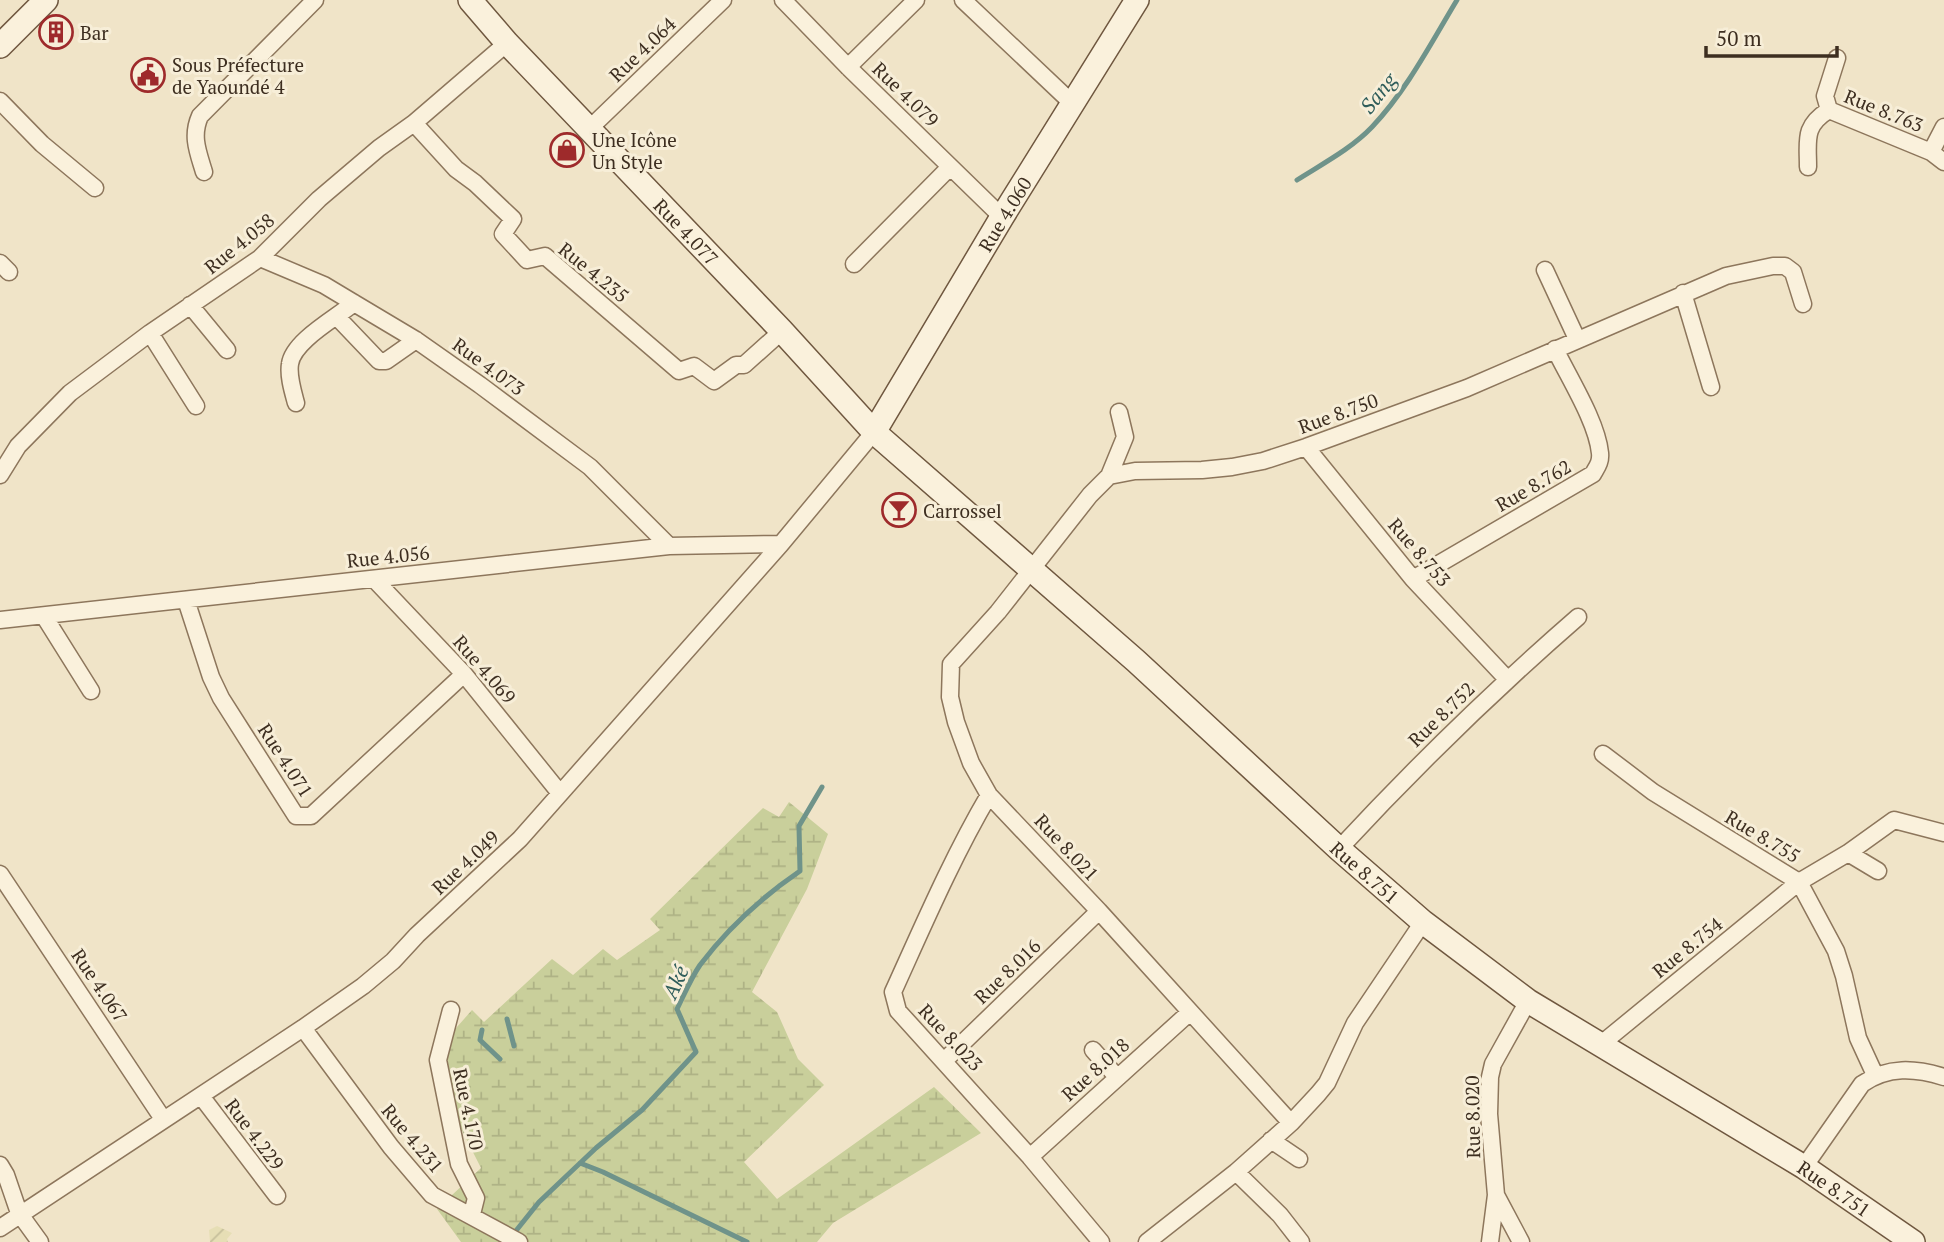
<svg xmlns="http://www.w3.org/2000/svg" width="1944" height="1242" font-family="'PT Serif',serif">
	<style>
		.farmland { fill: url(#farmland-furrows) }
		.wetland { fill: url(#wetland-marsh) }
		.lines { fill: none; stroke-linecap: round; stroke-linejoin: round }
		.stream { stroke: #6f938a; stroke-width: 5 }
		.street-casing { stroke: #8d765c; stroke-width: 19 }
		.secondary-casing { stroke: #6f573f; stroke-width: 26 }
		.street { stroke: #faf1dc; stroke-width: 16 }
		.secondary { stroke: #faf1dc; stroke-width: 23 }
		.labels { text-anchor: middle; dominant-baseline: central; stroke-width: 6; stroke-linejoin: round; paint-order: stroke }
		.poi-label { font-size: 19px; fill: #3d2e20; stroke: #f7eed8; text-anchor: start }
		.street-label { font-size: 19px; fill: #3d2e20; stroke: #f7eed8 }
		.water-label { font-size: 21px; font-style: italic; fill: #2f5d5a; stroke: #f7eed8 }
	</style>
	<defs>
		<pattern id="farmland-furrows" width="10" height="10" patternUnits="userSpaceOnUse" patternTransform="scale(1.75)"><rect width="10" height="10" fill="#e6deb5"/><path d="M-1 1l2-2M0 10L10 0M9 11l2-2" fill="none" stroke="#c6bf9b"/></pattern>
		<pattern id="wetland-marsh" width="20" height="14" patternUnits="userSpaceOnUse" patternTransform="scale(1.75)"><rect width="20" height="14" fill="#c9cf9b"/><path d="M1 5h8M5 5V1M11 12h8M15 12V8" fill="none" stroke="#aeb285"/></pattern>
	</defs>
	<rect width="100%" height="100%" fill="#f0e4c8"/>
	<path class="farmland" d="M217,1226L232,1233L227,1239L228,1242H210L209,1230Z"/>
	<path class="wetland" d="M789,802L828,834L807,889L752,992L777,1012L798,1059L824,1085L744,1162L777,1199L934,1087L981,1133L833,1223L817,1242H461L437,1209L481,1168L431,1069L434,1053L472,1010L484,1022L552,959L573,975L603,949L617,960L660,930L650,919L763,808L779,817Z"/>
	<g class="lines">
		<path class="stream" d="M1297,180C1322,164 1351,149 1372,127C1407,90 1431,43 1457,0
			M507,1019L514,1046
			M482,1030L480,1040L500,1059
			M580,1163L603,1172L747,1242
			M511,1237L539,1202L596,1148L642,1110L696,1052L677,1009C684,995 691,978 700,965C728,928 762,897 800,871L799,826L822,787"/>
		<g class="street-casing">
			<path id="street" d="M783,0L848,67L1002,217
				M963,0L1073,104
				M848,67L916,0
				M0,101L42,144L95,188
				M1829,110L1825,96L1837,58
				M414,123L456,169L475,183L513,219L503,234L527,260L545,256L679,371L694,366L714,381L736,365H744L782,331
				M589,129L723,0
				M1931,152L1944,127
				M1808,167C1808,140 1803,126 1829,110L1931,152L1944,162
				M204,172C198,152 191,136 200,116L315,0
				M260,258L324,285L354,303L416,340L480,385L590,467L669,546
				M0,263L9,272
				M854,264L950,167
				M1545,270L1577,339
				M1683,293L1711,387
				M190,305L227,350
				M337,317L379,361H386L416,340
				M150,333L196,406
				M296,403C293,392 288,376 290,364C293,341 336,318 354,303
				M1306,447L1413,579L1507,679
				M0,475L18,446L70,393L150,333L260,258L319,199L379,148L414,123L507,43
				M1109,476L1125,437L1119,412
				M374,579L464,674L559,792
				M1413,579L1593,474C1597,467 1601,462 1600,453C1597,422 1569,378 1555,349
				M186,600L211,677L221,698L296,816H311L464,674
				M44,616L91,691
				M0,620L669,546L781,544
				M1603,754L1653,792L1799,882L1836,951L1844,976L1858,1038L1875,1075
				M989,795C952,858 923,926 893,992L898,1011L1030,1157L1101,1242
				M1339,849C1415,767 1494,690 1578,617
				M1848,853L1878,871
				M0,874L163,1119
				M451,1010L438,1060L459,1164L476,1198L472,1214
				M303,1028L391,1147L432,1195L519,1242
				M1600,1045L1799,882L1848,853L1894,820L1944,833
				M1093,1050L1117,1077
				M945,1060L1099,911
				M201,1096L277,1196
				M1291,1123L1099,911L989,795L971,763L956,722L950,697L951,664L998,612L1090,495L1109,476L1135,471L1202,470L1232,467L1263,461L1306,447L1467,388L1726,276L1773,266H1785L1793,272L1803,304
				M1271,1140L1299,1159
				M1030,1157L1189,1013
				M0,1165L6,1175L19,1213L40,1242
				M1804,1167L1862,1084C1888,1066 1915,1068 1944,1077
				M1236,1172L1280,1215L1301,1242
				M1496,1195L1521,1242
				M0,1228L303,1028L363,986L393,961L417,935L520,839L781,544L874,432
				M1147,1242L1236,1172L1291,1123L1318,1094L1327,1083L1355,1023L1423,922
				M1490,1242L1496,1195L1489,1114L1490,1077L1493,1064L1528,1001"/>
		</g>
		<g class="secondary-casing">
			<g id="secondary">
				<path id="s1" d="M470,0L507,43L782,331L874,432L1136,661L1339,849L1423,922L1528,1001L1804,1167L1913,1242"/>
				<path d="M0,46L46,0"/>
				<path id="s2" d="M874,432L1002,217L1137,0"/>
			</g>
		</g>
		<use href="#street" class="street"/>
		<use href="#secondary" class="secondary"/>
	</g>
	<defs>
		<g id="building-ring" transform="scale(1.75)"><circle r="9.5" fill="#f7eed8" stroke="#9e2a2b" stroke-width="1.5"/><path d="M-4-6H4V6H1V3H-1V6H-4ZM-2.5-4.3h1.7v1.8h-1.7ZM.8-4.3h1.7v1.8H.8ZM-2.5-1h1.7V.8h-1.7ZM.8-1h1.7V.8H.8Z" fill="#9e2a2b"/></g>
		<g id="civic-ring" transform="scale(1.75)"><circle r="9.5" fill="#f7eed8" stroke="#9e2a2b" stroke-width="1.5"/><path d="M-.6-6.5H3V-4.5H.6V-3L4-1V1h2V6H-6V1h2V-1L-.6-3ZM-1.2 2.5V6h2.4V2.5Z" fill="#9e2a2b"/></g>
		<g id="shop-ring" transform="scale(1.75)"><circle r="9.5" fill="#f7eed8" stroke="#9e2a2b" stroke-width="1.5"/><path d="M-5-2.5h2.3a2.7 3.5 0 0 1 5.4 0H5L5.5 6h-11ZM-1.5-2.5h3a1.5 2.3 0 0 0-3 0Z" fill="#9e2a2b"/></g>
		<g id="bar-ring" transform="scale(1.75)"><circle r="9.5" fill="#f7eed8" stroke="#9e2a2b" stroke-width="1.5"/><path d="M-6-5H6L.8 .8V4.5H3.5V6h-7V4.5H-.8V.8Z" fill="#9e2a2b"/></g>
	</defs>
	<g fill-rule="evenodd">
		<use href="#building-ring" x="56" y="32"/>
		<use href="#civic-ring" x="148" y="75"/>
		<use href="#shop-ring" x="567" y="150"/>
		<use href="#bar-ring" x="899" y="510"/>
	</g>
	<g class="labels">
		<g class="poi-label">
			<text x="80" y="32">Bar</text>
			<text x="172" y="64">Sous Préfecture<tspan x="172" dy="22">de Yaoundé 4</tspan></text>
			<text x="592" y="139">Une Icône<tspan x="592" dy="22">Un Style</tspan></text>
			<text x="923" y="510">Carrossel</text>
		</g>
		<g class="street-label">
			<text transform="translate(642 49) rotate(-44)">Rue 4.064</text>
			<text transform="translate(906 94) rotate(44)">Rue 4.079</text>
			<text transform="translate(1884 110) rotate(22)">Rue 8.763</text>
			<text stroke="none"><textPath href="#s2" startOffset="254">Rue 4.060</textPath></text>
			<text stroke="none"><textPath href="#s1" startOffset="317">Rue 4.077</textPath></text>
			<text transform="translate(239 243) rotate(-39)">Rue 4.058</text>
			<text transform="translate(594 272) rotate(39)">Rue 4.235</text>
			<text transform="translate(489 366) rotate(36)">Rue 4.073</text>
			<text transform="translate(1338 413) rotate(-20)">Rue 8.750</text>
			<text transform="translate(1533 485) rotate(-30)">Rue 8.762</text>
			<text transform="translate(1420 552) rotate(49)">Rue 8.753</text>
			<text transform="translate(388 556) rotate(-6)">Rue 4.056</text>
			<text transform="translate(485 669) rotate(49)">Rue 4.069</text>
			<text transform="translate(1441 714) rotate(-44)">Rue 8.752</text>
			<text transform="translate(286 760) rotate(57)">Rue 4.071</text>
			<text transform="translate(1763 836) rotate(31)">Rue 8.755</text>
			<text transform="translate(1067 847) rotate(47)">Rue 8.021</text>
			<text transform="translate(465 862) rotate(-43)">Rue 4.049</text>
			<text stroke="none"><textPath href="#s1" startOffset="1251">Rue 8.751</textPath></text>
			<text transform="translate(1687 947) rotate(-39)">Rue 8.754</text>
			<text transform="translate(1007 971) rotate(-44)">Rue 8.016</text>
			<text transform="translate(100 985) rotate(56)">Rue 4.067</text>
			<text transform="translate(951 1037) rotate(47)">Rue 8.023</text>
			<text transform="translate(1095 1069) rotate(-42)">Rue 8.018</text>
			<text transform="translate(469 1109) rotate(78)">Rue 4.170</text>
			<text transform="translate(1472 1117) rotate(-91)">Rue 8.020</text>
			<text transform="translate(255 1134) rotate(53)">Rue 4.229</text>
			<text transform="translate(413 1138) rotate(50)">Rue 4.231</text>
			<text stroke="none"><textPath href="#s1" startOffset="1818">Rue 8.751</textPath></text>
		</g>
		<g class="water-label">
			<text transform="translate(1378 93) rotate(-51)">Sang</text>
			<text transform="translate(675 982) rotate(-65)">Aké</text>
		</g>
	</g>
	<path d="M1706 46v10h131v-10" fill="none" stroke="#3d2e20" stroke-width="3.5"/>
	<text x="1716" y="46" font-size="21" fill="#3d2e20" stroke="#f7eed8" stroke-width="5" paint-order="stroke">50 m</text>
</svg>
